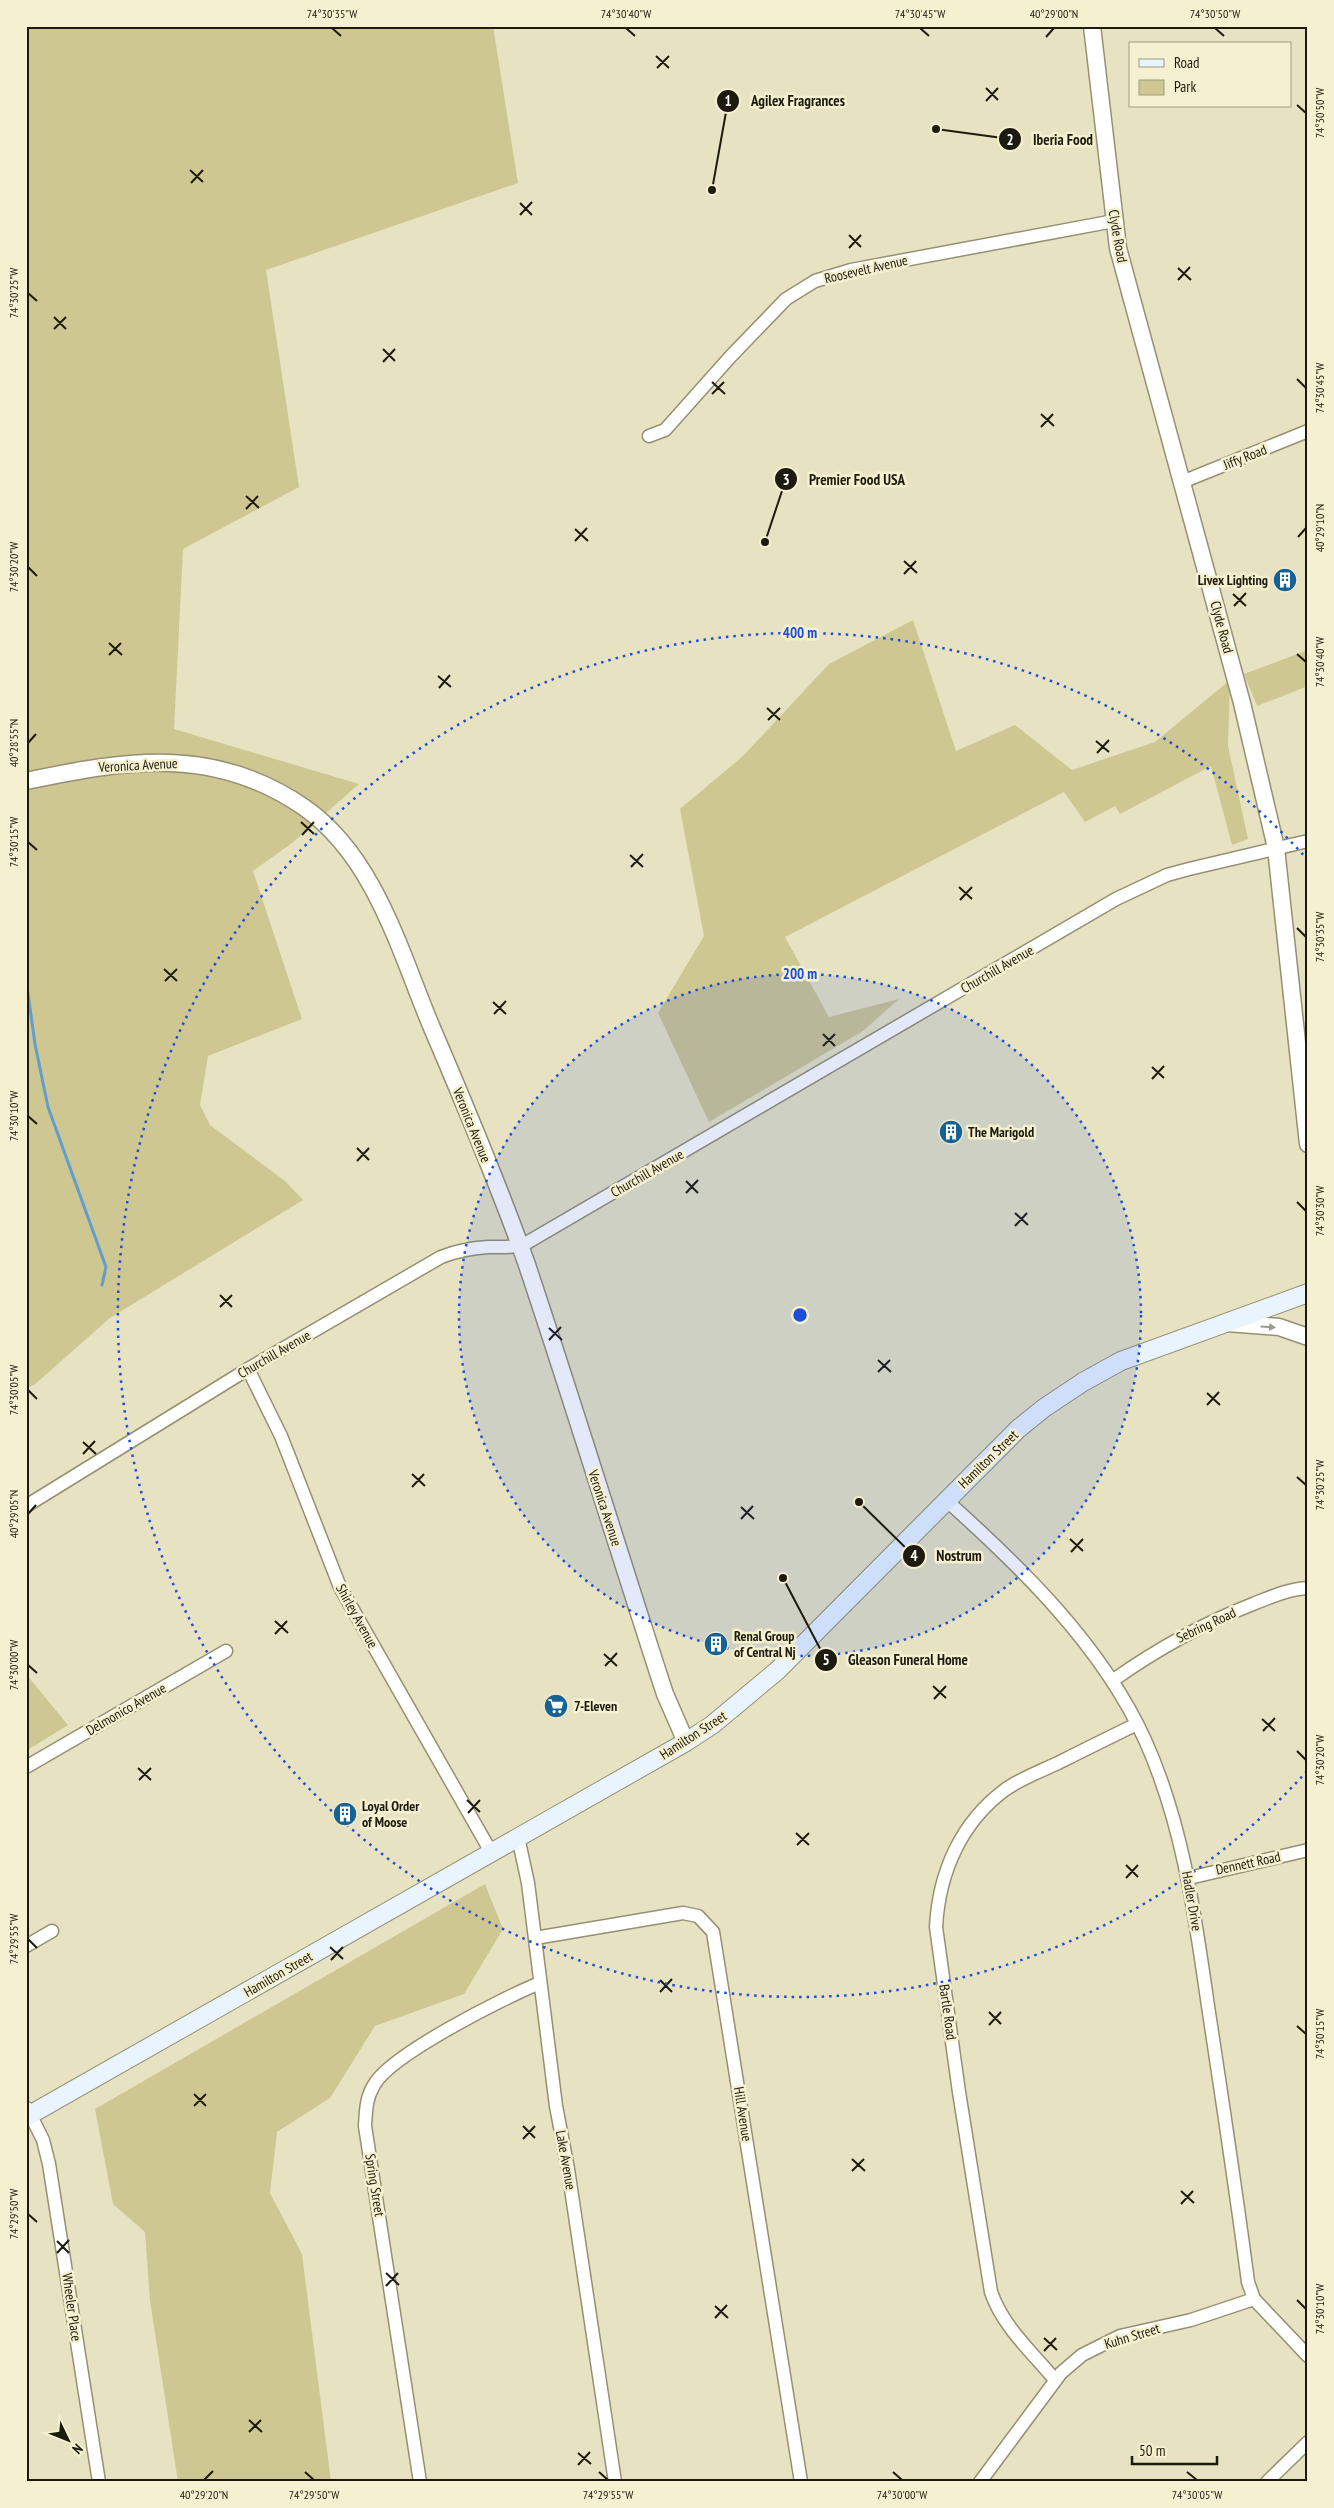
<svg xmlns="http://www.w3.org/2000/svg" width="1334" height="2508" font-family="'PT Sans Narrow',sans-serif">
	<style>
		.green { fill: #cfc792 }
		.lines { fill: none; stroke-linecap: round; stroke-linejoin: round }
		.stream { stroke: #639dcc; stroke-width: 3 }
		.minor-casing { stroke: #959072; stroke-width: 15 }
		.tertiary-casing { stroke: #959072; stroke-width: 19 }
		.secondary-casing { stroke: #959072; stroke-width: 20 }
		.minor { stroke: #fff; stroke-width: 12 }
		.tertiary { stroke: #fff; stroke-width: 16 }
		.secondary { stroke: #e9f4fe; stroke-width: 18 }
		.oneway { fill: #999893 }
		.ticks { fill: none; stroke: #1d1b0f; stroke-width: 2 }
		.ring { fill: none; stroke: #1d4ed8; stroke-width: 2.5; stroke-dasharray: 2.5 5 }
		.labels { text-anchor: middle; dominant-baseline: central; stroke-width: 5; stroke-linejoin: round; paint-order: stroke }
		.street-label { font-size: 14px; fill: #1d1b0f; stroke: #f5f0cf }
		.poi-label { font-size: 14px; font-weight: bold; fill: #1d1b0f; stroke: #f5f0cf; text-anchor: start }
		.centre { fill: #1d4ed8; stroke: #f5f0cf; stroke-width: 2.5 }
		.ring-label { font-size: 15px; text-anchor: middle; font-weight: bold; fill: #1d4ed8; stroke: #f5f0cf; stroke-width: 5; stroke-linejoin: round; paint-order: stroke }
		.leader { fill: none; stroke: #1d1b0f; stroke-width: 2 }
		.callout-dot { fill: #1d1b0f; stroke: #f5f0cf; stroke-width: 2 }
		.mark-label { font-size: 15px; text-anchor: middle; font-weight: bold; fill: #fff }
		.callout-label { font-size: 15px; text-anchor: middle; font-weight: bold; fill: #1d1b0f; stroke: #f5f0cf; stroke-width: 5; stroke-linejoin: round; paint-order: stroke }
		.neatline { fill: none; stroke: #1d1b0f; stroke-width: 2 }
		.ticks-label { font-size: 12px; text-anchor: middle; fill: #1d1b0f }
	</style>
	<rect width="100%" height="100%" fill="#e7e3c2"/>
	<path class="green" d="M26,26H493L518,183L266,270L299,487L183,549L174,729L359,784L292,843L253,871L302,1019L208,1056L200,1105L210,1125L285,1181L303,1200L110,1318L34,1385L26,1388Z
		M913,620L956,751L1015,725L1072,770L1155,742L1230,680L1228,746L1248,839L1232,845L1211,766L1120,814L1115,806L1085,822L1064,792L785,937L829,1017L899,999L863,1031L709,1122L658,1013L704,936L680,809L743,756L829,664Z
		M1308,650V686L1257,706L1244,674Z
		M26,1674L68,1725L26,1751Z
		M485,1884L503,1929L464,1994L375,2026L330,2098L277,2132L270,2193L302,2254L331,2482H178L150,2301L145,2232L113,2204L95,2109Z"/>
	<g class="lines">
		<path class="stream" d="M26,979L35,1044L48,1107L106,1267L102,1285"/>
		<g class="minor-casing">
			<path id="minor" d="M649,436L665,430L731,356L786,299L815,281L851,270L1114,221
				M1182,482L1308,431
				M248,1369L281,1436L340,1587L491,1852
				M946,1500C1022,1568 1102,1646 1145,1740C1183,1824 1195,1916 1208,2006C1222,2098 1236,2190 1248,2282L1254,2299L1308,2356
				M26,1506L248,1369L441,1257C456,1251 472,1248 488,1247C500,1247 511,1248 523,1245L1116,899L1167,875L1189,869L1308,841
				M1112,1681C1157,1649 1202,1624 1253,1604C1271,1597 1288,1589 1308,1588
				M26,1767L226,1651
				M518,1837L528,1883L556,2106L568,2169L615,2482
				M1189,1878L1308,1850
				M535,1938L683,1913L698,1916L713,1932L801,2482
				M26,1946L52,1931
				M27,2108L43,2140L49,2164L99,2482
				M1055,2380C1032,2352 1003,2327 991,2292L959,2092L936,1927C939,1872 961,1822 1006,1789C1022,1778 1041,1771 1058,1763C1084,1750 1110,1737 1137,1724
				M420,2482L365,2126C366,2110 366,2098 374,2085C390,2055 505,1997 540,1983
				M980,2482L1061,2373L1082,2355L1120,2336L1191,2320L1254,2299
				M1267,2482L1308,2442"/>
		</g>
		<g class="tertiary-casing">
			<path id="tertiary" d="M1092,26L1118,248L1242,703L1276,848L1308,1144
				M26,781C126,760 215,745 305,808C375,857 400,952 432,1028C465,1105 498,1183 526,1262C574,1405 618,1550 665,1694L686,1742
				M1227,1323L1279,1327L1308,1337"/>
		</g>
		<g class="secondary-casing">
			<path id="secondary" d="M26,2117L686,1742L712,1725L778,1670L1018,1429L1044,1408L1083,1382L1121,1361L1308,1293"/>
		</g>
		<use href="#minor" class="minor"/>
		<use href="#tertiary" class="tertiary"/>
		<use href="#secondary" class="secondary"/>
	</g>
	<defs><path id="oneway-solid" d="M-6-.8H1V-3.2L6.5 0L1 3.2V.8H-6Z" transform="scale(1.25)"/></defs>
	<use class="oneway" href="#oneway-solid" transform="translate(1268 1327) rotate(3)"/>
	<path class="ticks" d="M332,28L341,36M626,28L635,36M920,28L929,36M1215,28L1224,36M1046,37L1054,28M656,56L669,68M657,68L669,56M986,88L998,100M986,101L998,88M1297,105L1306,113M190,170L203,182M191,183L203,170M520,203L532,215M520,215L532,202M849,235L861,247M849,248L861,235M1178,268L1191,280M1178,280L1190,267M28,293L37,301M54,317L66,329M54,329L66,317M383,349L395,361M383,362L395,349M1297,379L1306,388M712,382L725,394M712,394L724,382M1041,414L1054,426M1041,427L1053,414M246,496L259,508M246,509L258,496M575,529L588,541M1298,537L1306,528M575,541L587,528M904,561L917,573M28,567L37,576M904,574L916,561M1233,594L1246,606M1234,606L1246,593M109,643L122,655M1297,654L1306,662M109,655L121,643M438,676L451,687M439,688L450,675M767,708L780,720M768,720L780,708M1096,741L1109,752M28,743L36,734M1097,753L1109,740M301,822L314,834M302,835L314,822M28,842L37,850M630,855L643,867M631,867L643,854M959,887L972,899M960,900L972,887M1297,928L1306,937M164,969L177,981M165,981L177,969M493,1002L506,1014M494,1014L506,1001M823,1034L835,1046M823,1046L835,1034M1152,1067L1164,1078M1152,1079L1164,1066M28,1116L37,1124M357,1148L369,1160M357,1161L369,1148M686,1181L698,1193M686,1193L698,1180M1297,1202L1306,1211M1015,1213L1028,1225M1015,1226L1027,1213M220,1295L232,1307M220,1307L232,1295M549,1328L562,1340M549,1340L561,1327M878,1360L891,1372M878,1372L890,1360M28,1390L37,1399M1207,1393L1220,1405M1207,1405L1219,1392M83,1442L96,1454M83,1454L95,1441M412,1474L425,1486M1297,1477L1306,1485M412,1487L424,1474M741,1507L754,1519M28,1514L36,1505M741,1519L753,1506M1070,1539L1083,1551M1071,1552L1083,1539M275,1621L288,1633M275,1634L287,1621M604,1654L617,1666M28,1665L37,1673M605,1666L617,1653M933,1686L946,1698M934,1699L946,1686M1262,1719L1275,1731M1263,1731L1275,1718M1297,1751L1306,1760M138,1768L151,1780M139,1780L151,1768M467,1800L480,1812M468,1813L480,1800M796,1833L809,1845M797,1845L809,1833M1126,1865L1138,1877M1126,1878L1138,1865M28,1939L37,1948M330,1947L343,1959M331,1960L343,1947M660,1980L672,1992M660,1992L672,1979M989,2012L1001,2024M989,2025L1001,2012M1297,2026L1306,2034M194,2094L206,2106M194,2106L206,2094M523,2126L535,2138M523,2139L535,2126M852,2159L865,2171M852,2171L864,2159M1181,2191L1194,2203M1181,2204L1193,2191M28,2214L37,2222M57,2241L69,2253M57,2253L69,2240M386,2273L399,2285M386,2286L398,2273M1297,2300L1306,2309M715,2306L728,2318M715,2318L727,2305M1044,2338L1057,2350M1044,2351L1056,2338M249,2420L262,2432M249,2432L261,2420M578,2453L591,2464M578,2465L590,2452M305,2472L314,2480M599,2472L608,2480M893,2472L902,2480M1187,2472L1197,2480M204,2480L213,2471"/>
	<circle cx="800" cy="1315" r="341" fill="#1d4ed8" fill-opacity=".12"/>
	<g class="ring">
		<circle cx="800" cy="1315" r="341"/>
		<path d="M1307 1771A682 682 0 1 1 1307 859"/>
	</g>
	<defs>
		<g id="building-disc" transform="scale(1.25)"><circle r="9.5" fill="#176295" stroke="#f5f0cf"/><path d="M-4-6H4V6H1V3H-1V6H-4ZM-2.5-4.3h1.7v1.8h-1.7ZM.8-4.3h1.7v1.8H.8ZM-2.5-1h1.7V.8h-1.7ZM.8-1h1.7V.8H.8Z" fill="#fff"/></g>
		<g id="supermarket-disc" transform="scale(1.25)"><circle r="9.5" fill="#176295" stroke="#f5f0cf"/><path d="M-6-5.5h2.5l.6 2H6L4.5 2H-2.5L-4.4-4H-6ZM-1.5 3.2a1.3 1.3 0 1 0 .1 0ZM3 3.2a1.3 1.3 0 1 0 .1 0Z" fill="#fff"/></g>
	</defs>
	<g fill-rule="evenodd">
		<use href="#building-disc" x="1285" y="580"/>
		<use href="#building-disc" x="951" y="1132"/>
		<use href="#building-disc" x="716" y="1644"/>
		<use href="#supermarket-disc" x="556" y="1706"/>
		<use href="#building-disc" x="345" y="1814"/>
	</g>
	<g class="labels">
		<g class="street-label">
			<text transform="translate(1118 236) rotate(80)">Clyde Road</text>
			<text transform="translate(866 269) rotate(-13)">Roosevelt Avenue</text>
			<text transform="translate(1245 457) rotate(-22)">Jiffy Road</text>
			<text transform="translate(1222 627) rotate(75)">Clyde Road</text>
			<text transform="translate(138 765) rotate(-3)">Veronica Avenue</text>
			<text transform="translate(997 969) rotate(-30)">Churchill Avenue</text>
			<text transform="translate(472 1125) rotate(68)">Veronica Avenue</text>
			<text transform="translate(647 1173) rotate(-30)">Churchill Avenue</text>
			<text transform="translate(274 1354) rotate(-30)">Churchill Avenue</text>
			<text transform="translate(988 1459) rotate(-44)">Hamilton Street</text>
			<text transform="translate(605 1508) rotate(72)">Veronica Avenue</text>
			<text transform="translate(357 1616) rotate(61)">Shirley Avenue</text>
			<text transform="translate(1206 1625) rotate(-25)">Sebring Road</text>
			<text transform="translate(126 1709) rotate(-30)">Delmonico Avenue</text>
			<text transform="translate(693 1735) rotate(-33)">Hamilton Street</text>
			<text transform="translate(1248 1863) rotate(-12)">Dennett Road</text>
			<text transform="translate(1192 1901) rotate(80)">Hadler Drive</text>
			<text transform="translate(278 1974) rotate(-30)">Hamilton Street</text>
			<text transform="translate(948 2012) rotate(82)">Bartle Road</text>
			<text transform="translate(743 2114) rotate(81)">Hill Avenue</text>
			<text transform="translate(566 2160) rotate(80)">Lake Avenue</text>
			<text transform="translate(375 2185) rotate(81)">Spring Street</text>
			<text transform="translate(72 2307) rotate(82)">Wheeler Place</text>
			<text transform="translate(1132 2336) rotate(-17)">Kuhn Street</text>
		</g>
		<g class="poi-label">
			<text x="1268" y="580" text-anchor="end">Livex Lighting</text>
			<text x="968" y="1132">The Marigold</text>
			<text x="734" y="1636">Renal Group<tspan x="734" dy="16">of Central Nj</tspan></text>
			<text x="574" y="1706">7-Eleven</text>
			<text x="362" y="1806">Loyal Order<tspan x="362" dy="16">of Moose</tspan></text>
		</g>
	</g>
	<circle cx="800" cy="1315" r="8" class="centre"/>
	<g class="ring-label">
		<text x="800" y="638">400 m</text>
		<text x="800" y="979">200 m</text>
	</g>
	<path class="leader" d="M712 190L728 101M936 129L1010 139M765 542L786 479M859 1502L914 1556M783 1578L826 1660"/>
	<g class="callout-dot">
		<circle cx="712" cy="190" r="5"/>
		<circle cx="936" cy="129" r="5"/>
		<circle cx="765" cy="542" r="5"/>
		<circle cx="859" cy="1502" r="5"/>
		<circle cx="783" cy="1578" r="5"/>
		<circle cx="728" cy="101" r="12"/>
		<circle cx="1010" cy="139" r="12"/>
		<circle cx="786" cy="479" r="12"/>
		<circle cx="914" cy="1556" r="12"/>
		<circle cx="826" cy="1660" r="12"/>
	</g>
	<g class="mark-label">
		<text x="728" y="106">1</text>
		<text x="1010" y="145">2</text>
		<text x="786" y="485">3</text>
		<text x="914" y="1561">4</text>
		<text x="826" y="1665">5</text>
	</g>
	<g class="callout-label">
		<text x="798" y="106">Agilex Fragrances</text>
		<text x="1063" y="145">Iberia Food</text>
		<text x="857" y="485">Premier Food USA</text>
		<text x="959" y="1561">Nostrum</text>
		<text x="908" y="1665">Gleason Funeral Home</text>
	</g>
	<rect width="1334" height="2508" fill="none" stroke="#f5f0cf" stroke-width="55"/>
	<rect x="1129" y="42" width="162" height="65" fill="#f5f0cf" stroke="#9f9b82"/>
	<rect x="1139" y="59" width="25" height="8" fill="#e9f4fe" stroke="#9f9b82"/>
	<text x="1174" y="68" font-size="15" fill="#1d1b0f">Road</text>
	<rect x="1139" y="80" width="25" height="15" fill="#cfc792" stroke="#9f9b82"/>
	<text x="1174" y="92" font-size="15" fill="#1d1b0f">Park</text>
	<g transform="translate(68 2440) rotate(133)" stroke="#f5f0cf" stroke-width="4" paint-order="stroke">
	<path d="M0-4L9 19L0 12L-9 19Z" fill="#1d1b0f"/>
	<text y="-8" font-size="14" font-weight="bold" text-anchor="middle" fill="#1d1b0f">N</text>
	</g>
	<path d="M1132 2456v8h85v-8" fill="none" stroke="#1d1b0f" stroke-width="2.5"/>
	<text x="1139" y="2456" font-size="15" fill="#1d1b0f" stroke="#f5f0cf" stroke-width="4" paint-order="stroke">50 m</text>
	<rect x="28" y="28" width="1278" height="2452" class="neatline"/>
	<g class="ticks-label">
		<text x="332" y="18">74°30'35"W</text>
		<text x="626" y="18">74°30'40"W</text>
		<text x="920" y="18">74°30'45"W</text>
		<text x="1054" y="18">40°29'00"N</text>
		<text x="1215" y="18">74°30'50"W</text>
		<text transform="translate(1320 113) rotate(-90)" y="4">74°30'50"W</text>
		<text transform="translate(14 293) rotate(-90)" y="4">74°30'25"W</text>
		<text transform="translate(1320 388) rotate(-90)" y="4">74°30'45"W</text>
		<text transform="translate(1320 528) rotate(-90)" y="4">40°29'10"N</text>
		<text transform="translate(14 567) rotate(-90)" y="4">74°30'20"W</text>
		<text transform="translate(1320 662) rotate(-90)" y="4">74°30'40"W</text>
		<text transform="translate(14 743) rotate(-90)" y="4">40°28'55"N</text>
		<text transform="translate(14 842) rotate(-90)" y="4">74°30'15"W</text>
		<text transform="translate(1320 937) rotate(-90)" y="4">74°30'35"W</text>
		<text transform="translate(14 1116) rotate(-90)" y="4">74°30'10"W</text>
		<text transform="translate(1320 1211) rotate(-90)" y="4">74°30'30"W</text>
		<text transform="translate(14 1390) rotate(-90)" y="4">74°30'05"W</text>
		<text transform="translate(1320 1485) rotate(-90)" y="4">74°30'25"W</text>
		<text transform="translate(14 1514) rotate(-90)" y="4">40°29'05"N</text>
		<text transform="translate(14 1665) rotate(-90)" y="4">74°30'00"W</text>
		<text transform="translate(1320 1760) rotate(-90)" y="4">74°30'20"W</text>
		<text transform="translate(14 1939) rotate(-90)" y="4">74°29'55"W</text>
		<text transform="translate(1320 2034) rotate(-90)" y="4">74°30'15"W</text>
		<text transform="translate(14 2214) rotate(-90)" y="4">74°29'50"W</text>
		<text transform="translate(1320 2309) rotate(-90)" y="4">74°30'10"W</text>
		<text x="204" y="2499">40°29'20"N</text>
		<text x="314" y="2499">74°29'50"W</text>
		<text x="608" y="2499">74°29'55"W</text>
		<text x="902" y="2499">74°30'00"W</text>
		<text x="1197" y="2499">74°30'05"W</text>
	</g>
</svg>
